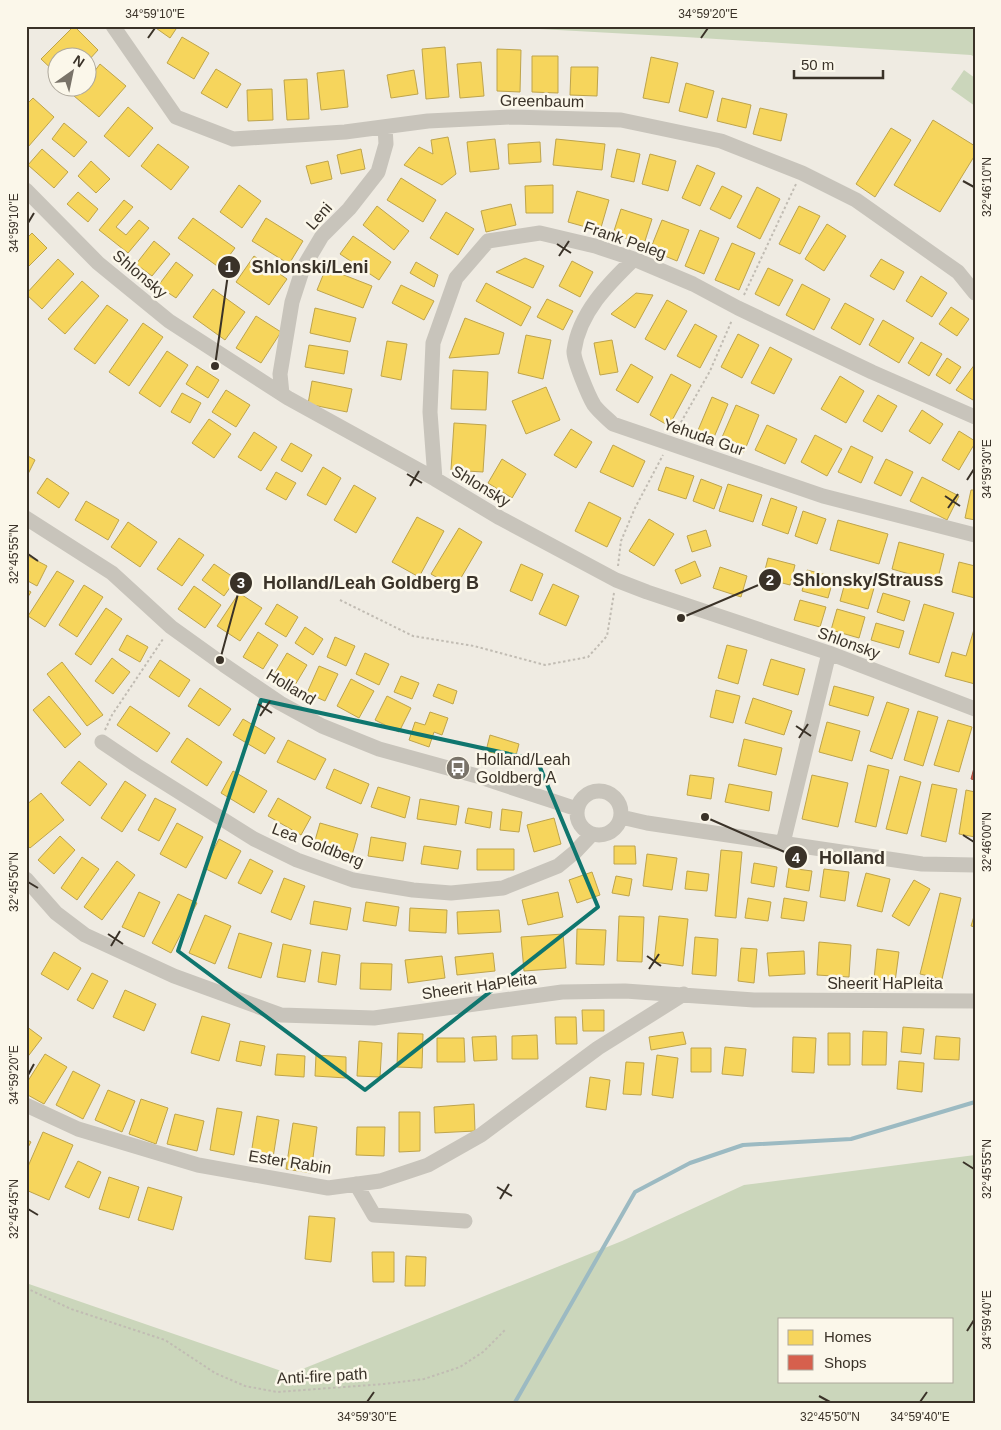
<svg xmlns="http://www.w3.org/2000/svg" width="1001" height="1430" font-family="Helvetica,sans-serif">
	<style>
		.green { fill: #cbd6bb; fill-rule: evenodd }
		.homes { fill: #f6d55c; stroke: #bea44c }
		.shops { fill: #d6604d; stroke: #a75242 }
		.lines { fill: none; stroke-linecap: round; stroke-linejoin: round }
		.stream { stroke: #9cbac2; stroke-width: 4 }
		.path { stroke: #c1bcb3; stroke-width: 2; stroke-dasharray: 2.5 2.5; stroke-linecap: butt }
		.minor { stroke: #c8c4bb; stroke-width: 15 }
		.marked { fill: none; stroke: #0f766e; stroke-width: 4; stroke-linejoin: round }
		.ticks { fill: none; stroke: #3a3228; stroke-width: 2 }
		.labels { text-anchor: middle; dominant-baseline: central; stroke-width: 5; stroke-linejoin: round; paint-order: stroke }
		.street-label { font-size: 16px; fill: #3a3228; stroke: #fbf7ea }
		.poi-label { font-size: 16px; fill: #3a3228; stroke: #fbf7ea; text-anchor: start }
		.leader { fill: none; stroke: #3a3228; stroke-width: 2 }
		.callout-dot { fill: #3a3228; stroke: #fbf7ea; stroke-width: 2 }
		.mark-label { font-size: 15px; text-anchor: middle; font-weight: bold; fill: #fff }
		.callout-label { font-size: 18px; text-anchor: middle; font-weight: bold; fill: #3a3228; stroke: #fbf7ea; stroke-width: 5; stroke-linejoin: round; paint-order: stroke }
		.neatline { fill: none; stroke: #3a3228; stroke-width: 2 }
		.ticks-label { font-size: 12px; text-anchor: middle; fill: #3a3228 }
	</style>
	<rect width="100%" height="100%" fill="#efebe2"/>
	<path class="green" d="M484,26H975V57L971,55L685,37Z
		M964,70L975,78V106L951,89Z
		M975,1155V1404H26V1283L290,1374L622,1241L744,1185ZM780,1319H952V1381H780Z"/>
	<path class="homes" d="M74,26L98,50L88,61V58H58V75L41,59Z
		M153,26H178L170,38Z
		M182,37L209,53L194,79L167,63Z
		M445,47L449,97L426,99L422,49Z
		M497,49L521,50L520,92L497,91Z
		M532,56H558V93L532,92Z
		M651,57L678,63L669,103L643,98Z
		M481,62L484,96L460,98L457,64Z
		M100,64L126,86L99,117L74,96L81,88H88V80Z
		M571,67H598L597,96L570,95Z
		M216,69L241,84L227,108L201,93Z
		M344,70L348,107L321,110L317,73Z
		M414,70L418,94L391,98L387,75Z
		M307,79L309,119L287,120L284,80Z
		M686,83L714,91L707,118L679,111Z
		M272,89L273,120L248,121L247,90Z
		M33,98L54,117L28,147L26,146V105Z
		M722,98L751,105L746,128L717,121Z
		M128,107L153,128L129,157L104,136Z
		M760,108L787,114L781,141L753,134Z
		M933,120L975,146V155L940,212L894,185Z
		M64,123L87,142L74,157L52,139Z
		M891,128L911,140L875,197L856,184Z
		M448,137L456,174L442,185L404,165L419,147L433,154L431,140Z
		M495,139L499,169L470,172L467,142Z
		M556,139L605,144L602,170L553,165Z
		M540,142L541,162L509,164L508,144Z
		M158,144L189,167L171,190L141,166Z
		M42,149L68,172L54,188L28,165Z
		M361,149L365,169L341,174L337,155Z
		M617,149L640,154L634,182L611,177Z
		M650,154L676,161L668,191L642,184Z
		M91,161L110,179L96,193L78,176Z
		M328,161L332,179L311,184L306,166Z
		M697,165L715,173L700,206L682,198Z
		M401,178L436,200L423,222L387,200Z
		M239,185L261,201L242,228L220,212Z
		M553,185V213H526L525,186Z
		M722,186L742,196L730,219L710,209Z
		M757,187L780,199L760,239L737,227Z
		M577,191L609,200L600,231L568,222Z
		M78,192L98,209L88,222L67,204Z
		M124,200L133,207L116,227L126,235L139,220L149,228L128,253L99,230Z
		M511,204L516,225L486,232L481,211Z
		M377,206L409,231L394,250L363,225Z
		M799,206L820,216L800,254L779,244Z
		M621,209L652,219L644,244L613,234Z
		M446,212L474,229L458,255L430,238Z
		M193,218L235,248L220,268L178,238Z
		M266,218L303,241L289,264L252,241Z
		M662,220L689,230L677,261L650,250Z
		M827,224L846,236L824,271L805,259Z
		M700,230L719,238L704,274L685,266Z
		M32,233L47,248L26,269V239Z
		M353,236L391,262L379,280L340,254Z
		M154,241L170,254L152,276L136,264Z
		M732,243L755,253L739,290L715,280Z
		M254,256L287,279L269,305L236,282Z
		M525,258L544,266L533,288L496,272Z
		M58,259L74,274L42,309L26,294Z
		M881,259L904,272L894,290L870,276Z
		M572,261L593,272L580,297L559,286Z
		M176,262L193,275L176,298L158,286Z
		M416,262L438,275L434,287L410,273Z
		M326,268L372,286L363,308L317,290Z
		M768,268L793,280L779,306L755,294Z
		M921,276L947,293L932,317L906,301Z
		M82,281L99,296L65,334L48,319Z
		M486,283L531,307L521,326L476,301Z
		M802,284L830,299L814,330L786,315Z
		M401,285L434,301L424,320L392,303Z
		M213,289L245,312L225,340L193,317Z
		M636,293L653,295L635,328L611,314Z
		M547,299L573,311L563,330L537,317Z
		M667,300L687,311L665,350L645,339Z
		M845,303L874,319L860,345L831,328Z
		M107,305L128,320L95,364L74,349Z
		M951,307L969,319L957,336L939,324Z
		M315,308L356,318L350,342L310,333Z
		M256,316L281,332L261,363L236,348Z
		M465,318L504,333L499,354L449,358Z
		M883,320L914,338L899,363L869,345Z
		M143,323L163,337L129,386L109,372Z
		M695,324L717,336L700,368L677,356Z
		M738,334L759,345L742,378L721,367Z
		M526,335L551,340L543,379L518,373Z
		M612,340L618,372L600,375L594,343Z
		M387,341L407,344L401,380L381,376Z
		M921,342L942,354L929,376L908,363Z
		M309,345L348,351L344,374L305,367Z
		M770,347L792,359L774,394L751,383Z
		M167,351L188,365L160,407L139,393Z
		M947,358L961,367L950,384L936,375Z
		M631,364L653,377L638,403L616,390Z
		M975,364V400H973L956,390Z
		M197,366L219,380L208,398L186,384Z
		M453,370L488,372L486,410L451,409Z
		M671,374L691,385L669,426L650,415Z
		M840,376L864,391L846,423L821,409Z
		M312,381L352,389L347,412L308,404Z
		M546,387L560,420L526,434L512,401Z
		M226,390L250,405L236,427L212,412Z
		M182,393L201,403L190,423L171,412Z
		M878,395L897,406L882,432L863,421Z
		M712,397L728,404L712,442L696,435Z
		M736,405L759,415L744,452L720,442Z
		M922,410L943,424L930,444L909,431Z
		M209,419L231,434L214,458L192,443Z
		M454,423L486,425L483,472L451,470Z
		M767,425L797,439L785,464L755,450Z
		M571,429L592,442L576,468L554,455Z
		M959,431L975,441V443L959,470L942,460Z
		M254,432L277,447L261,471L238,457Z
		M815,435L842,449L827,476L801,462Z
		M291,443L312,455L302,472L281,460Z
		M613,445L645,461L633,487L600,472Z
		M851,446L873,457L861,483L838,472Z
		M26,455L35,460L27,476H26Z
		M502,459L526,474L512,498L488,483Z
		M886,459L913,472L901,496L874,483Z
		M323,467L341,478L326,505L307,495Z
		M666,467L694,476L686,499L658,490Z
		M276,472L296,483L286,500L266,489Z
		M922,477L959,496L947,520L910,501Z
		M47,478L69,493L59,508L37,493Z
		M701,479L722,487L714,509L693,501Z
		M728,484L762,495L753,522L719,511Z
		M354,485L376,498L356,533L334,520Z
		M971,490H975V520L965,518Z
		M771,498L797,507L788,534L762,525Z
		M86,501L119,520L108,540L75,520Z
		M589,502L621,518L607,547L575,531Z
		M803,511L826,519L817,544L795,536Z
		M417,517L444,531L419,577L392,562Z
		M649,519L674,534L654,566L629,551Z
		M838,520L888,534L879,564L830,550Z
		M128,522L157,542L140,567L111,547Z
		M459,528L482,542L455,588L431,574Z
		M706,530L711,546L692,552L687,536Z
		M179,538L204,555L182,586L157,569Z
		M899,542L944,554L937,582L892,569Z
		M26,555L47,566L37,586L26,580Z
		M768,558L795,565L790,585L763,578Z
		M695,561L701,576L681,584L675,570Z
		M959,562L975,566V598L952,592Z
		M214,564L236,579L224,596L202,580Z
		M521,564L543,574L532,601L510,591Z
		M720,567L747,576L741,597L713,588Z
		M807,570L834,577L828,598L802,591Z
		M57,571L74,581L45,627L28,616Z
		M846,579L874,588L868,609L840,601Z
		M553,584L579,596L566,626L539,614Z
		M84,585L103,597L77,637L59,625Z
		M194,586L221,605L205,628L178,609Z
		M26,589L31,592L26,600Z
		M239,593L262,608L240,641L217,626Z
		M883,593L910,601L904,621L877,612Z
		M800,600L826,607L820,627L794,620Z
		M277,604L298,617L286,637L265,624Z
		M924,604L954,613L939,663L909,654Z
		M106,608L122,619L91,665L75,654Z
		M837,609L865,617L859,638L831,630Z
		M876,623L904,631L899,648L871,640Z
		M975,626V684L945,676L952,652L966,656Z
		M305,627L323,639L313,655L295,643Z
		M258,632L278,645L263,669L243,657Z
		M127,635L148,647L140,662L119,650Z
		M335,637L355,646L346,666L327,657Z
		M727,645L747,650L738,684L718,678Z
		M287,653L307,665L292,690L272,678Z
		M365,653L389,664L379,685L356,674Z
		M112,658L130,672L113,694L95,681Z
		M771,659L805,669L798,695L763,685Z
		M160,660L190,680L179,697L149,677Z
		M62,662L103,715L87,726L47,674Z
		M319,666L338,674L325,701L307,693Z
		M401,676L419,683L412,699L394,692Z
		M351,679L374,691L359,718L337,706Z
		M438,684L457,691L453,704L433,696Z
		M834,686L874,697L868,716L829,705Z
		M200,688L231,709L219,726L188,706Z
		M716,690L740,696L733,723L710,717Z
		M49,696L81,734L65,748L33,710Z
		M387,696L411,708L399,732L375,720Z
		M753,698L792,711L784,735L745,723Z
		M887,702L909,709L892,759L870,751Z
		M130,706L170,733L157,752L117,725Z
		M918,711L938,717L923,766L904,760Z
		M430,712L448,718L442,735L434,732L429,747L409,740L415,722L425,725Z
		M243,719L275,738L265,754L233,735Z
		M948,720L972,727L959,772L934,765Z
		M827,722L860,731L852,761L819,752Z
		M490,735L519,744L515,759L486,751Z
		M187,738L222,762L207,786L171,762Z
		M744,739L782,748L776,775L738,766Z
		M288,740L326,759L315,780L277,762Z
		M79,761L107,784L90,806L61,783Z
		M868,765L889,770L876,827L855,822Z
		M334,769L369,784L361,804L326,788Z
		M233,771L267,791L254,813L221,793Z
		M690,775L714,778L711,799L687,795Z
		M812,775L848,783L838,827L802,819Z
		M900,776L921,782L907,834L886,829Z
		M125,781L146,795L122,832L101,818Z
		M729,784L772,792L769,811L725,802Z
		M932,784L957,789L946,842L921,836Z
		M378,787L410,797L405,818L371,807Z
		M966,790L975,792V837L959,834Z
		M41,793L64,820L30,848L26,844V805Z
		M155,798L176,809L159,841L138,830Z
		M278,798L311,817L301,835L268,816Z
		M420,799L459,806L456,825L417,819Z
		M468,808L492,812L490,828L465,823Z
		M502,809L522,812L519,832L500,830Z
		M554,818L561,844L534,852L527,825Z
		M177,823L203,837L186,868L160,854Z
		M320,823L358,834L352,855L314,844Z
		M60,836L75,850L54,874L38,860Z
		M371,837L406,843L403,861L368,856Z
		M219,839L241,851L226,879L204,868Z
		M424,846L461,851L458,869L421,864Z
		M614,846H635L636,864H614Z
		M477,849H514V870H477Z
		M721,850L742,852L736,918L715,916Z
		M647,854L677,858L672,890L643,886Z
		M82,857L99,869L77,900L61,888Z
		M250,859L273,871L261,894L238,883Z
		M117,861L135,875L102,920L84,907Z
		M754,863L777,867L774,887L751,883Z
		M789,868L812,871L809,891L786,887Z
		M824,869L849,872L845,901L820,897Z
		M687,871L709,874L707,891L685,889Z
		M592,872L600,895L577,903L569,880Z
		M866,873L890,879L882,912L857,906Z
		M616,876L632,879L629,896L612,893Z
		M284,878L305,886L291,920L271,912Z
		M914,880L930,889L909,926L892,916Z
		M139,892L160,902L144,937L122,927Z
		M558,892L563,917L528,925L522,900Z
		M940,893L961,898L942,979L920,974Z
		M178,894L197,903L171,953L152,943Z
		M748,898L771,902L768,921L745,918Z
		M784,898L807,902L804,921L781,918Z
		M314,901L351,908L347,930L310,924Z
		M366,902L399,907L396,926L363,921Z
		M410,908L447,910L446,933L409,931Z
		M499,910L501,932L458,934L457,912Z
		M975,913V927L971,926Z
		M205,915L231,926L215,964L189,953Z
		M619,916L644,917L642,962L617,961Z
		M659,916L688,919L683,966L654,962Z
		M577,929L606,930L604,965L576,964Z
		M239,933L272,943L261,978L228,968Z
		M563,934L566,968L524,971L521,937Z
		M695,937L718,939L716,976L692,974Z
		M819,942L851,945L849,977L817,975Z
		M283,944L311,950L305,982L277,977Z
		M741,948L757,949L754,983L738,981Z
		M877,949L899,952L895,982L874,979Z
		M804,951L805,974L769,976L767,953Z
		M54,952L81,968L68,990L41,974Z
		M322,952L340,955L336,985L318,982Z
		M493,953L495,971L457,975L455,957Z
		M442,956L445,978L408,983L405,960Z
		M361,963L392,964L391,990L360,989Z
		M92,973L108,981L93,1009L77,1000Z
		M125,990L156,1004L144,1031L113,1017Z
		M582,1010H604V1031H583Z
		M202,1016L230,1024L219,1061L191,1053Z
		M555,1017H576L577,1044H556Z
		M26,1026L42,1038L26,1059Z
		M903,1027L924,1029L921,1054L901,1052Z
		M863,1031L887,1032L886,1065H862Z
		M683,1032L686,1044L651,1050L649,1037Z
		M398,1033L423,1034L422,1068L397,1067Z
		M828,1033H850V1065H828Z
		M537,1035L538,1059H512V1036Z
		M496,1036L497,1060L474,1061L472,1037Z
		M936,1036L960,1038L959,1060L934,1059Z
		M793,1037L816,1038L814,1073L792,1072Z
		M437,1038H464L465,1062H437Z
		M240,1041L265,1046L261,1066L236,1061Z
		M359,1041L382,1043L380,1077L357,1076Z
		M725,1047L746,1049L743,1076L722,1074Z
		M691,1048H711V1072H691Z
		M45,1054L67,1067L44,1104L26,1094V1084Z
		M277,1054L305,1056L304,1077L275,1075Z
		M316,1055L346,1057V1078L315,1076Z
		M657,1055L678,1058L673,1098L652,1095Z
		M899,1061L924,1063L922,1092L897,1089Z
		M626,1062L644,1063L641,1095L623,1094Z
		M73,1071L100,1085L83,1119L56,1105Z
		M590,1077L610,1080L606,1110L586,1107Z
		M108,1090L135,1101L122,1132L95,1120Z
		M141,1099L168,1108L156,1144L129,1134Z
		M474,1104L475,1131L435,1133L434,1107Z
		M217,1108L242,1112L234,1155L210,1150Z
		M399,1112H420V1151L399,1152Z
		M175,1114L204,1121L197,1151L167,1144Z
		M257,1116L279,1120L272,1164L250,1161Z
		M293,1123L317,1127L311,1173L286,1169Z
		M357,1127H385L384,1156L356,1155Z
		M43,1132L73,1145L49,1200L26,1190V1171Z
		M26,1139L31,1142L26,1151Z
		M78,1161L101,1172L89,1198L65,1187Z
		M109,1177L139,1187L129,1218L99,1209Z
		M148,1187L182,1197L173,1230L138,1220Z
		M309,1216L335,1218L331,1262L305,1259Z
		M372,1252H394V1282H373Z
		M406,1256L426,1257L425,1286H405Z"/>
	<path class="shops" d="M975,764V780L971,779Z"/>
	<g class="lines">
		<path class="stream" d="M514,1404L635,1192L690,1163L743,1145L851,1139L975,1102"/>
		<path class="path" d="M744,295L796,184
			M676,431L710,371L732,320
			M618,566L621,541L635,508L663,455
			M340,600L413,636L474,646L545,665L588,657L607,636L614,593
			M105,730L112,715L163,639
			M26,1288L71,1309L165,1340L215,1373L245,1386L277,1392L384,1384L424,1379L460,1367L483,1352L506,1329"/>
		<path class="minor" d="M113,26L176,117L233,139L345,132L428,121L511,117L621,120L721,141L802,173L856,200L958,272L975,293
			M26,190L98,263L169,321L288,398L435,479L500,518L616,580L647,592L829,653L975,709
			M634,259C608,284 579,313 574,351C573,359 589,397 594,405C599,412 607,418 613,424L823,496L975,535
			M282,394L280,374L292,302L303,268L322,236L349,209L378,172L386,144L385,127
			M435,479L430,412L433,343L456,278L488,241L540,233L595,246L634,259L693,284L738,308L872,372L975,417
			M26,518L112,573L171,627L224,665L280,703L322,726L379,749L477,776L577,809
			M102,742L136,765L254,839L297,860L353,880L413,890L451,893L503,888L558,866L575,852L592,834
			M577 813a22 22 0 1 1 44 0a22 22 0 1 1-44 0Z
			M621,817L647,823L922,864L975,865
			M783,843L829,653
			M26,879L56,913L85,935L174,976L281,1015L374,1018L562,992L625,991L754,1000L975,1001
			M26,1105L78,1129L198,1165L328,1188L380,1181L428,1165L481,1135L598,1048L684,994
			M356,1184L374,1215L465,1221"/>
	</g>
	<path class="marked" d="M261,700L537,760L598,907L365,1090L178,951Z"/>
	<path class="ticks" d="M148,38L155,28M701,38L708,28M963,181L974,187M28,223L34,213M557,244L571,253M559,256L569,241M407,474L422,483M967,480L974,469M410,486L419,471M945,496L960,506M948,508L958,494M28,554L38,561M258,704L272,713M260,716L270,701M796,726L811,736M799,738L808,724M963,835L974,842M28,882L38,888M108,934L123,944M111,946L120,931M647,956L661,966M649,969L659,954M28,1075L34,1064M963,1162L974,1169M497,1187L512,1196M500,1199L509,1184M28,1209L38,1215M967,1331L974,1320M819,1396L830,1402M367,1402L374,1392M920,1402L927,1392"/>
	<defs>
		<g id="bus-disc" transform="scale(1.25)"><circle r="9.5" fill="#797369" stroke="#fbf7ea"/><path d="M-5-6H5V4H4V6H2V4H-2V6H-4V4H-5ZM-3.5-4V0h7V-4ZM-3.5 1.2v1.5H-2V1.2ZM2 1.2v1.5H3.5V1.2Z" fill="#fff"/></g>
	</defs>
	<g fill-rule="evenodd">
		<use href="#bus-disc" x="458" y="768"/>
	</g>
	<g class="labels">
		<g class="street-label">
			<text transform="translate(542 101) rotate(1)">Greenbaum</text>
			<text transform="translate(319 216) rotate(-49)">Leni</text>
			<text transform="translate(625 240) rotate(19)">Frank Peleg</text>
			<text transform="translate(140 274) rotate(40)">Shlonsky</text>
			<text transform="translate(704 437) rotate(19)">Yehuda Gur</text>
			<text transform="translate(481 486) rotate(31)">Shlonsky</text>
			<text transform="translate(849 643) rotate(20)">Shlonsky</text>
			<text transform="translate(291 687) rotate(31)">Holland</text>
			<text transform="translate(318 845) rotate(21)">Lea Goldberg</text>
			<text x="885" y="983">Sheerit HaPleita</text>
			<text transform="translate(479 986) rotate(-8)">Sheerit HaPleita</text>
			<text transform="translate(290 1162) rotate(9)">Ester Rabin</text>
			<text transform="translate(322 1376) rotate(-3)">Anti-fire path</text>
		</g>
		<g class="poi-label">
			<text x="476" y="759">Holland/Leah<tspan x="476" dy="18">Goldberg A</tspan></text>
		</g>
	</g>
	<path class="leader" d="M215 366L229 267M681 618L770 580M220 660L241 583M705 817L796 857"/>
	<g class="callout-dot">
		<circle cx="215" cy="366" r="5"/>
		<circle cx="681" cy="618" r="5"/>
		<circle cx="220" cy="660" r="5"/>
		<circle cx="705" cy="817" r="5"/>
		<circle cx="229" cy="267" r="12"/>
		<circle cx="770" cy="580" r="12"/>
		<circle cx="241" cy="583" r="12"/>
		<circle cx="796" cy="857" r="12"/>
	</g>
	<g class="mark-label">
		<text x="229" y="272">1</text>
		<text x="770" y="585">2</text>
		<text x="241" y="588">3</text>
		<text x="796" y="863">4</text>
	</g>
	<g class="callout-label">
		<text x="310" y="273">Shlonski/Leni</text>
		<text x="868" y="586">Shlonsky/Strauss</text>
		<text x="371" y="589">Holland/Leah Goldberg B</text>
		<text x="852" y="864">Holland</text>
	</g>
	<rect width="1001" height="1430" fill="none" stroke="#fbf7ea" stroke-width="55"/>
	<rect x="778" y="1318" width="175" height="65" fill="#fbf7ea" stroke="#aea89c"/>
	<rect x="788" y="1330" width="25" height="15" fill="#f6d55c" stroke="#aea89c"/>
	<text x="824" y="1342" font-size="15" fill="#3a3228">Homes</text>
	<rect x="788" y="1355" width="25" height="15" fill="#d6604d" stroke="#aea89c"/>
	<text x="824" y="1368" font-size="15" fill="#3a3228">Shops</text>
	<g transform="translate(72 72) rotate(33)"><circle r="24" fill="#fbf7ea" stroke="#aea89c"/>
	<path d="M0-4L9 19L0 12L-9 19Z" fill="#797369"/>
	<text y="-8" font-size="14" font-weight="bold" text-anchor="middle" fill="#3a3228">N</text>
	</g>
	<path d="M794 70v8h89v-8" fill="none" stroke="#3a3228" stroke-width="2.5"/>
	<text x="801" y="70" font-size="15" fill="#3a3228" stroke="#fbf7ea" stroke-width="4" paint-order="stroke">50 m</text>
	<rect x="28" y="28" width="946" height="1374" class="neatline"/>
	<g class="ticks-label">
		<text x="155" y="18">34°59'10"E</text>
		<text x="708" y="18">34°59'20"E</text>
		<text transform="translate(987 187) rotate(-90)" y="4">32°46'10"N</text>
		<text transform="translate(14 223) rotate(-90)" y="4">34°59'10"E</text>
		<text transform="translate(987 469) rotate(-90)" y="4">34°59'30"E</text>
		<text transform="translate(14 554) rotate(-90)" y="4">32°45'55"N</text>
		<text transform="translate(987 842) rotate(-90)" y="4">32°46'00"N</text>
		<text transform="translate(14 882) rotate(-90)" y="4">32°45'50"N</text>
		<text transform="translate(14 1075) rotate(-90)" y="4">34°59'20"E</text>
		<text transform="translate(987 1169) rotate(-90)" y="4">32°45'55"N</text>
		<text transform="translate(14 1209) rotate(-90)" y="4">32°45'45"N</text>
		<text transform="translate(987 1320) rotate(-90)" y="4">34°59'40"E</text>
		<text x="367" y="1421">34°59'30"E</text>
		<text x="830" y="1421">32°45'50"N</text>
		<text x="920" y="1421">34°59'40"E</text>
	</g>
</svg>
